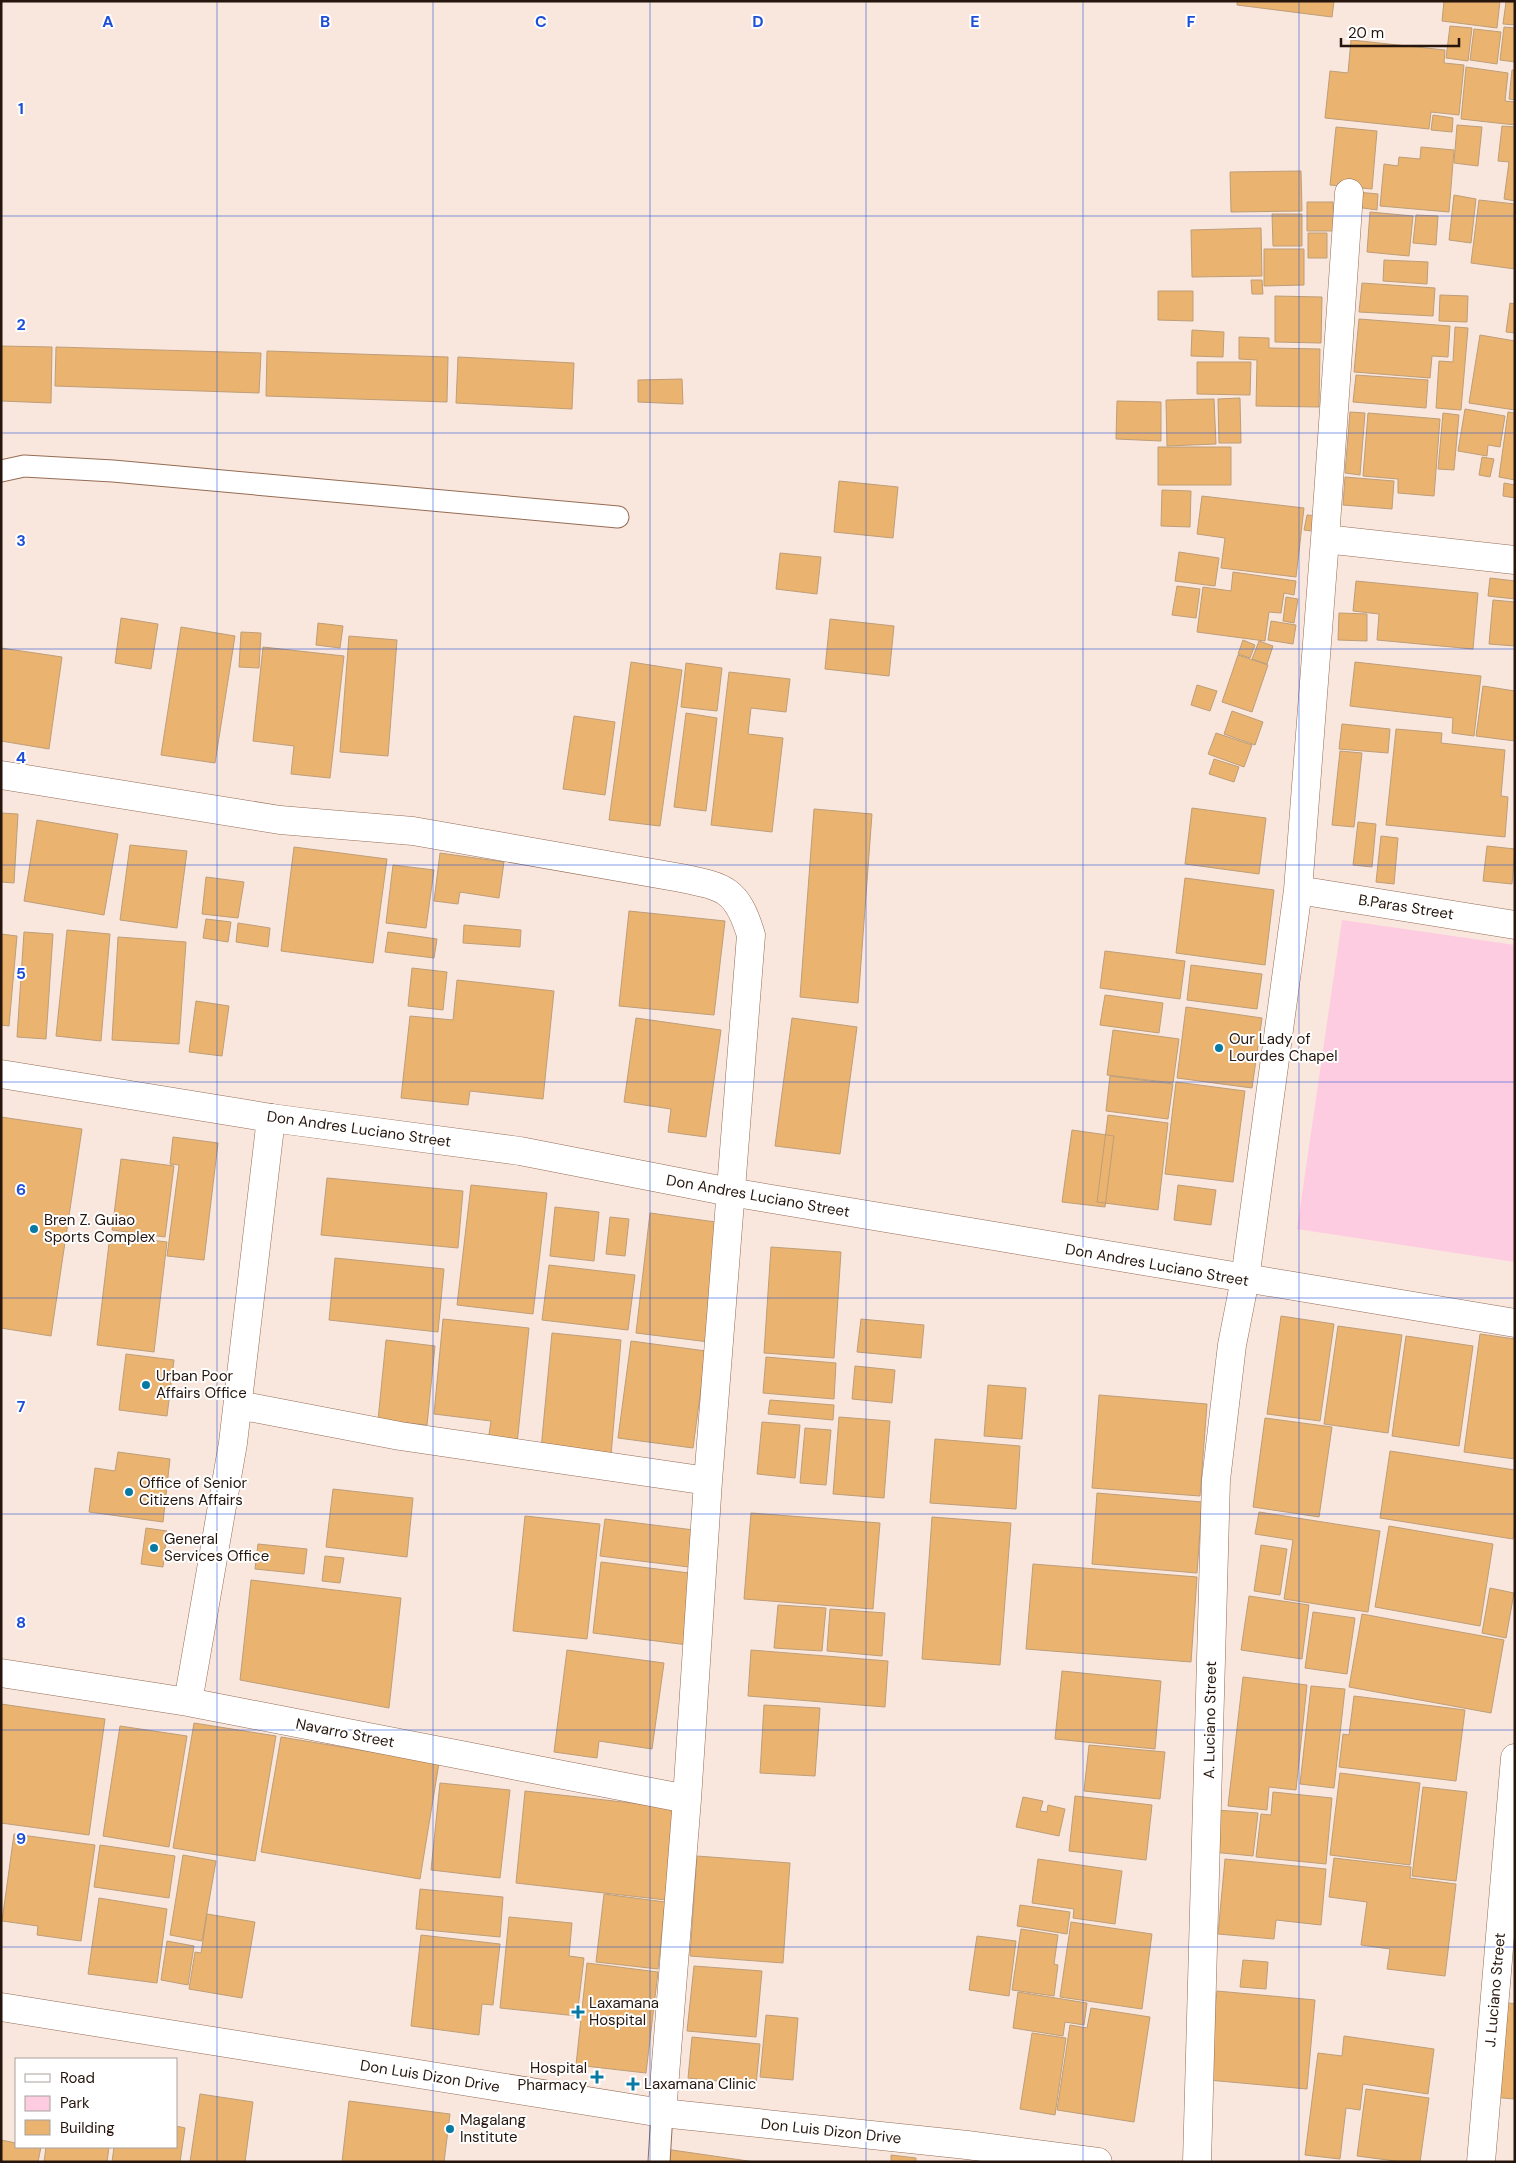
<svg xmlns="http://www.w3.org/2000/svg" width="1516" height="2163" font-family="'DM Sans',sans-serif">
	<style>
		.green { fill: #fecce1 }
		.building { fill: #eab36f; stroke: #be9e79 }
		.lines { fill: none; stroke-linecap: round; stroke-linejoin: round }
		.service-casing { stroke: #956c55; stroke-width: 23 }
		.minor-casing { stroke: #956c55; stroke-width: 29 }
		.tertiary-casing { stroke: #956c55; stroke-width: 29 }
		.service { stroke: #fff; stroke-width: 21 }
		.minor { stroke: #fff; stroke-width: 28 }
		.tertiary { stroke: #fff; stroke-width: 28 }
		.grid { fill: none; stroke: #1d4ed8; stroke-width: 1; stroke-opacity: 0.55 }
		.poi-dot { fill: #0779a2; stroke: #fff; stroke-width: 2 }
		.labels { text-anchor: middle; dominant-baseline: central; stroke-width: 4; stroke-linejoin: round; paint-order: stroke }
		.street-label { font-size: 15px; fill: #25150c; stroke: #fff }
		.poi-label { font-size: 15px; fill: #25150c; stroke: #fff; text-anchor: start }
		.grid-label { font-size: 16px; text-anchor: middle; font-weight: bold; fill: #1d4ed8; stroke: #fff; stroke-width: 4; stroke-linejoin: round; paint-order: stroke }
	</style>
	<rect width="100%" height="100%" fill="#f9e6dc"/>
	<path class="green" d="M1342,920L1515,945V1262L1297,1229Z"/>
	<path class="building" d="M1237,1H1334L1332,17L1237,5Z
		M1444,1H1500L1497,28L1442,21Z
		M1506,2L1515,3V25L1503,24Z
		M1450,26L1472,28L1468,61L1446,58Z
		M1504,27L1515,28V62L1500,60Z
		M1474,29L1501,32L1497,64L1470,60Z
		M1351,40L1445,50L1444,63L1464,65L1459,115L1431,112L1429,129L1325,118L1330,71L1348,73Z
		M1466,67L1508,73L1505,101L1515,102V125L1461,119Z
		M1512,70H1515V100L1509,99Z
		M1433,115L1453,118L1452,132L1431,130Z
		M1457,125L1482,127L1478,166L1454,163Z
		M1502,126L1515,127V201L1504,199L1509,162L1498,161Z
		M1336,127L1377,131L1372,189L1330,185Z
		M1421,147L1454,150L1449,212L1380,206L1384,164L1398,166L1399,157L1420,159Z
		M1301,171L1302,211L1231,212L1230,172Z
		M1357,192L1378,194L1377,210L1356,207Z
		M1454,195L1476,199L1471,243L1449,240Z
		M1479,200L1515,204V269L1471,263Z
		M1307,202H1333L1334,231H1307Z
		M1370,212L1413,216L1409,256L1367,252Z
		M1272,214H1302V246H1273Z
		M1416,215L1438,216L1436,245L1413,243Z
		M1261,228L1262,276L1192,277L1191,230Z
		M1308,233H1327V258H1308Z
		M1264,249H1304V285L1264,286Z
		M1384,260L1428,262L1427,284L1383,281Z
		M1251,280H1262L1263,294H1252Z
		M1362,283L1435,288L1433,316L1359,312Z
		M1158,291H1193V321L1158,320Z
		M1440,295L1468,296L1467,322L1439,321Z
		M1275,296L1322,297L1321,343L1275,342Z
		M1510,303L1515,304V333L1506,332Z
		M1359,319L1450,326L1448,357L1432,356L1430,378L1354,372Z
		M1455,327L1468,328L1461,410L1436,408L1439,361L1453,362Z
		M1192,330L1224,332L1223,357L1191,356Z
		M1480,335L1515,341V410L1469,403Z
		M1239,337L1269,338V348L1320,349L1319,407L1256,406L1257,360L1239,359Z
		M1,346L52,347L51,403L1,401Z
		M56,347L261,353L259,393L55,386Z
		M267,351L448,357L447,402L266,396Z
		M458,357L574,363L572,409L456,403Z
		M1197,362H1251L1250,395L1197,394Z
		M1356,375L1428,380L1426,408L1353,402Z
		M682,379L683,404L638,402V380Z
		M1240,398L1241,443H1219L1218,399Z
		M1214,399L1216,444L1167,446L1166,400Z
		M1117,401L1161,402V441L1116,439Z
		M1465,409L1505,416L1500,447L1488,445L1487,456L1458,451Z
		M1350,412L1365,413L1360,475L1345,473Z
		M1508,412L1515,413V480L1499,477Z
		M1368,413L1440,419L1434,496L1398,493V479L1363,476Z
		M1443,413L1459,415L1454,470L1438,469Z
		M1158,447H1231V485H1158Z
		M1482,457L1494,459L1490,477L1479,475Z
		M1345,477L1394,481L1392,509L1343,505Z
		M839,481L898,487L893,538L834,532Z
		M1504,483L1515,485V498L1503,496Z
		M1162,490L1191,491L1190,527L1161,526Z
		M1202,496L1304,508L1296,577L1221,568L1225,538L1197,534Z
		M1307,515L1320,516L1319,532L1304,530Z
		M1179,552L1219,558L1215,586L1175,581Z
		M780,553L821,557L817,594L776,589Z
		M1233,572L1296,581L1294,595L1284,593L1281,613L1269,612L1265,641L1197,632L1203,587L1231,591Z
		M1490,578L1515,581V599L1488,596Z
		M1356,581L1478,593L1473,649L1377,640L1379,614L1353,611Z
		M1177,586L1200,589L1196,618L1172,615Z
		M1286,597L1298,599L1294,623L1283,621Z
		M1493,600L1515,602V646L1489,644Z
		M1339,613L1367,614V641L1338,640Z
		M121,618L158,624L151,669L115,663Z
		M830,619L894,626L889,676L825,669Z
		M1271,621L1296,625L1293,644L1268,640Z
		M318,623L343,626L340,648L316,645Z
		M181,627L235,636L215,763L161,755Z
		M241,632L261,633L259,668L239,667Z
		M349,636L397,640L388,756L340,752Z
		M1243,640L1255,645L1250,658L1238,654Z
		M1259,641L1273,646L1267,664L1252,659Z
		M263,647L344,656L330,778L291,774L294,746L253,741Z
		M1,648L62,657L49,749L1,741Z
		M1238,655L1268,665L1252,712L1222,702Z
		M631,662L682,670L660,826L609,820Z
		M1355,662L1481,676L1474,736L1452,733L1453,718L1350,706Z
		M686,663L722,668L717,711L681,707Z
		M729,672L790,679L786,712L751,708L748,734L783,738L772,832L711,825Z
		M1197,685L1217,691L1210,711L1191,705Z
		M1483,686L1515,691V741L1476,736Z
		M1232,711L1263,722L1255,745L1224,734Z
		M686,713L717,718L706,811L674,807Z
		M574,716L615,722L605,795L563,789Z
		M1342,724L1390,729L1388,753L1339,749Z
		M1396,729L1442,733L1441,743L1505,750L1501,796L1508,797L1505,837L1386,825Z
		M1216,733L1252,745L1244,767L1208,754Z
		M1340,751L1362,753L1354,827L1332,825Z
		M1214,759L1239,767L1234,782L1209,774Z
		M1192,808L1266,818L1259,874L1185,864Z
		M814,809L872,814L858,1003L800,997Z
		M1,813L18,814L14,883L1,882Z
		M37,820L118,834L104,915L24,901Z
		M1358,822L1376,824L1372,867L1353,865Z
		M1381,836L1398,838L1394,884L1376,882Z
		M130,845L187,851L177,928L120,920Z
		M1487,846L1515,849L1512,884L1483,881Z
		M294,847L387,859L373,963L281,951Z
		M440,853L504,862L499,898L460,892L458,904L434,901Z
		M393,865L434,870L426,928L386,923Z
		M206,877L244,882L238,918L202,914Z
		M1185,878L1274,890L1265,965L1176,953Z
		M629,911L725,921L714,1015L619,1006Z
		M206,919L231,922L228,942L203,938Z
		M238,923L270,928L268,947L236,942Z
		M464,925L521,930L520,947L463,943Z
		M67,930L110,934L101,1041L56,1036Z
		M24,932L53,934L46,1039L17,1037Z
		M388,932L437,939L434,958L385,952Z
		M1,934L17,936L9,1026L1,1025Z
		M118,937L186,942L179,1044L112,1040Z
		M1105,951L1185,961L1180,999L1100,988Z
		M1191,965L1262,974L1257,1009L1187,1000Z
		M412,968L447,972L443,1010L408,1006Z
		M457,980L554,991L543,1099L470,1091L468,1105L401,1098L410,1016L453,1020Z
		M1105,995L1163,1003L1159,1033L1100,1025Z
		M196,1001L229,1006L222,1056L189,1052Z
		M1186,1007L1262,1018L1252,1088L1177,1078Z
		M636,1018L721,1030L706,1137L668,1132L671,1109L624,1102Z
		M792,1018L857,1027L840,1154L775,1146Z
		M1113,1030L1179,1039L1173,1083L1107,1075Z
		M1110,1076L1173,1084L1168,1119L1106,1111Z
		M1176,1082L1245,1091L1233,1182L1165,1174Z
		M1108,1115L1168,1123L1158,1210L1097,1202Z
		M1,1117L82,1129L51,1336L1,1328Z
		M1072,1130L1114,1136L1105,1207L1062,1202Z
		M173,1137L218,1143L204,1260L167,1256L179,1165L170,1164Z
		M121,1159L174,1166L165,1237L112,1230Z
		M327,1178L463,1191L458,1248L321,1235Z
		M471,1185L547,1193L533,1314L457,1305Z
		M1178,1185L1216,1190L1211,1225L1174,1220Z
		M555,1207L599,1212L594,1261L550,1256Z
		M650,1213L723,1223L709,1342L636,1333Z
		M610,1217L629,1219L625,1256L606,1254Z
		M110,1235L167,1242L154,1352L97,1345Z
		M771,1247L841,1252L834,1358L764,1353Z
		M335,1258L444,1269L438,1332L329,1320Z
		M549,1265L635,1275L628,1330L542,1320Z
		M1281,1316L1334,1324L1320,1421L1267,1414Z
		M443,1319L529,1328L517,1444L488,1441L491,1421L434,1414Z
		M861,1319L924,1325L921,1358L857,1352Z
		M1338,1326L1402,1335L1388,1433L1324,1424Z
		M552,1333L621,1340L611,1455L541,1449Z
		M1480,1334L1515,1339V1459L1464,1452Z
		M1406,1336L1473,1346L1459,1446L1392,1436Z
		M386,1340L435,1346L427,1425L378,1420Z
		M631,1341L706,1351L693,1448L618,1438Z
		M126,1354L174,1360L167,1416L119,1410Z
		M766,1357L836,1363L834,1399L763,1393Z
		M855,1366L895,1370L892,1403L852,1399Z
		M988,1385L1026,1388L1022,1439L984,1436Z
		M1099,1395L1207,1404L1200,1496L1092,1488Z
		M770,1400L834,1405L833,1420L768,1414Z
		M839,1417L890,1421L884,1498L833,1494Z
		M1265,1418L1332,1427L1319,1517L1253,1507Z
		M762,1422L800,1425L795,1478L757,1474Z
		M805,1428L831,1430L826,1485L800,1483Z
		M935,1439L1020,1446L1016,1509L930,1503Z
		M1390,1451L1515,1470V1526L1513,1539L1380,1518Z
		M118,1452L170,1459L163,1522L89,1512L95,1468L115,1471Z
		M333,1489L413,1498L407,1557L326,1547Z
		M1097,1493L1202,1502L1197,1573L1092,1564Z
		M1259,1512L1380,1531L1368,1612L1284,1599L1293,1540L1255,1534Z
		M751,1513L880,1523L873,1609L744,1599Z
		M525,1516L600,1524L587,1639L513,1631Z
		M932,1517L1011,1523L1000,1665L922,1659Z
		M605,1519L702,1531L697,1568L600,1556Z
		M1389,1526L1493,1544L1480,1626L1375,1607Z
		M146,1528L167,1531L163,1567L141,1564Z
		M258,1544L307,1549L304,1574L255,1569Z
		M1261,1545L1287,1549L1280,1595L1254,1591Z
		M325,1556L344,1558L340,1583L322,1581Z
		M601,1562L697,1574L688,1645L593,1633Z
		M1033,1564L1197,1577L1191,1662L1026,1649Z
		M251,1580L401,1598L389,1708L240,1680Z
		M1490,1588L1514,1593L1506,1638L1482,1633Z
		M1249,1596L1309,1605L1302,1659L1241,1650Z
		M778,1605L826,1608L822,1651L774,1648Z
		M830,1609L885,1613L882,1656L827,1651Z
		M1313,1612L1355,1618L1347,1674L1305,1668Z
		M1362,1614L1504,1640L1491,1713L1349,1687Z
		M567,1650L664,1663L652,1749L599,1741L597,1758L554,1752Z
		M751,1650L888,1661L885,1707L748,1696Z
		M1062,1671L1161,1681L1155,1749L1055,1739Z
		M1243,1677L1307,1685L1296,1790L1269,1787L1267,1810L1228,1806Z
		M1311,1686L1345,1689L1334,1788L1300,1784Z
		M1354,1696L1465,1710L1456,1781L1339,1767L1343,1734L1349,1735Z
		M1,1704L105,1719L89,1835L1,1823Z
		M764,1705L820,1708L815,1776L760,1773Z
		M194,1723L276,1736L255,1861L173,1848Z
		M120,1726L187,1736L169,1847L103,1836Z
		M281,1737L439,1763L420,1879L261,1852Z
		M1089,1745L1165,1752L1160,1799L1084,1791Z
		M1340,1773L1420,1783L1410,1865L1330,1855Z
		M440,1783L510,1790L500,1878L431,1870Z
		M1423,1787L1467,1792L1456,1881L1412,1876Z
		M525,1791L676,1808L666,1900L516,1883Z
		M1273,1792L1332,1798L1326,1864L1256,1857L1261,1814L1271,1815Z
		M1075,1796L1152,1805L1146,1860L1069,1851Z
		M1023,1797L1043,1801L1040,1811L1047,1812L1048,1805L1065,1809L1059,1836L1016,1827Z
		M1216,1810L1258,1813L1253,1856L1212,1852Z
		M14,1834L95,1845L81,1941L37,1935L38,1926L2,1921Z
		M100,1845L175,1856L169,1898L94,1887Z
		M183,1855L216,1861L202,1941L170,1935Z
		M697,1856L790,1863L783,1963L690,1956Z
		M1334,1858L1411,1867L1410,1878L1456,1884L1445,1976L1387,1969L1390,1949L1361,1945L1367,1902L1329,1897Z
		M1038,1859L1122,1871L1115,1924L1073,1918L1074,1909L1032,1903Z
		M1225,1859L1326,1869L1321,1925L1276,1920L1274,1939L1218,1934Z
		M420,1889L503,1897L500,1937L416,1929Z
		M604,1894L665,1902L658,1969L596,1962Z
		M99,1898L167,1909L157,1983L88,1974Z
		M1020,1905L1070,1912L1067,1934L1017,1926Z
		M207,1914L255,1922L242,1998L189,1989L195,1952L201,1953Z
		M509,1917L572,1923L569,1956L584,1958L577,2016L500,2008Z
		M1071,1922L1152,1934L1142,2009L1060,1997Z
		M1021,1929L1058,1935L1054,1964L1058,1965L1054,1996L1012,1990Z
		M421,1935L500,1944L493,2005L482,2004L479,2035L411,2026Z
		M977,1936L1016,1941L1009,1996L969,1990Z
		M167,1941L194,1946L188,1985L161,1980Z
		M1243,1960L1268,1962L1266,1989L1240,1987Z
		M587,1963L658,1972L646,2073L576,2065Z
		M694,1966L762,1971L756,2037L687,2031Z
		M1217,1991L1315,2000L1307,2089L1208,2080Z
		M1018,1992L1087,2003L1084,2025L1065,2022L1063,2036L1013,2028Z
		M1504,2002L1515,2004L1514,2099L1492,2097Z
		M1091,2008L1150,2017L1134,2122L1057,2110L1070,2025L1087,2028Z
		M766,2015L798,2018L793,2080L760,2077Z
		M1032,2033L1066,2038L1055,2115L1020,2109Z
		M1344,2036L1434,2049L1428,2094L1363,2084L1360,2110L1346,2108L1340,2159L1305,2155L1318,2053L1342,2056Z
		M692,2037L760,2044L756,2085L688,2078Z
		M1366,2089L1429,2098L1420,2162H1403L1357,2156Z
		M200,2094L253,2102L245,2162H190Z
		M349,2101L450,2114L444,2162H342Z
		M176,2126L185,2128L180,2162H112L114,2147H176Z
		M1,2140L16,2143V2147H41L38,2162H1Z
		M46,2147H109L107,2162H44Z
		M665,2149L755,2162H663Z
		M891,2155L916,2158V2162H891Z"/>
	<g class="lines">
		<g class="service-casing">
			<path id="service" d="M1,471L24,466L113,471L618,517
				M659,2162L662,2113"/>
		</g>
		<g class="minor-casing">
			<path id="minor" d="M1325,539L1515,560
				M1,775L280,820L413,831L681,878C725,887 737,889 751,935L708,1481L687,1799L662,2113
				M1298,890L1515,925
				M238,1405L400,1436L708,1481
				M1,1673L188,1702L687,1799
				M188,1702L233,1443L271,1118
				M1197,2162L1216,1480L1232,1345L1245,1279L1298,890L1325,539L1349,193
				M1481,2162L1515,1758"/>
		</g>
		<g class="tertiary-casing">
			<path id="tertiary" d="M1,1074L271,1118L520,1151L730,1192L1515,1323
				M1,2007L662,2113L967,2145L1098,2162"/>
		</g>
		<use href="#service" class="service"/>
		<use href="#minor" class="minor"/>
		<use href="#tertiary" class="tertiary"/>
	</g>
	<path class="grid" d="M217,1V2162M433,1V2162M650,1V2162M866,1V2162M1083,1V2162M1299,1V2162M1,216H1515M1,433H1515M1,649H1515M1,865H1515M1,1082H1515M1,1298H1515M1,1514H1515M1,1730H1515M1,1947H1515"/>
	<g class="poi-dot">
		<circle cx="1219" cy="1048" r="5"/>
		<circle cx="34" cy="1229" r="5"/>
		<circle cx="146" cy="1385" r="5"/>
		<circle cx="129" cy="1492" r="5"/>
		<circle cx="154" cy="1548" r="5"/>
		<path d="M575.5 2004.5h5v5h5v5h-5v5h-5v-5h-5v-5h5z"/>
		<path d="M594.5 2069.5h5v5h5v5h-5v5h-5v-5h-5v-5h5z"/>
		<path d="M630.5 2076.5h5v5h5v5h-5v5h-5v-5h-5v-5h5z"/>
		<circle cx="450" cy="2129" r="5"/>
	</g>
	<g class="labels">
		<g class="street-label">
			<text transform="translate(1406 907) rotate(9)">B.Paras Street</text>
			<text transform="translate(359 1129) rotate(8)">Don Andres Luciano Street</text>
			<text transform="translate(758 1196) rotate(10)">Don Andres Luciano Street</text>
			<text transform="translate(1157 1265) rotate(10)">Don Andres Luciano Street</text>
			<text transform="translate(1210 1720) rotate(-89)">A. Luciano Street</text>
			<text transform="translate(345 1733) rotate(11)">Navarro Street</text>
			<text transform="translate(1495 1990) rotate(-85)">J. Luciano Street</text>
			<text transform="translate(430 2076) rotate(9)">Don Luis Dizon Drive</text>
			<text transform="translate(831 2131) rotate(6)">Don Luis Dizon Drive</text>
		</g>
		<g class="poi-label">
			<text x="1229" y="1039">Our Lady of<tspan x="1229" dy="17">Lourdes Chapel</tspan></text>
			<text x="44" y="1220">Bren Z. Guiao<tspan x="44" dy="17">Sports Complex</tspan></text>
			<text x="156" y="1376">Urban Poor<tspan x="156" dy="17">Affairs Office</tspan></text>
			<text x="139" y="1483">Office of Senior<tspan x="139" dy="17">Citizens Affairs</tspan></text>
			<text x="164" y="1539">General<tspan x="164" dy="17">Services Office</tspan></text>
			<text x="589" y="2003">Laxamana<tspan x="589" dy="17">Hospital</tspan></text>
			<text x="587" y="2068" text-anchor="end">Hospital<tspan x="587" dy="17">Pharmacy</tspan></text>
			<text x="644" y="2084">Laxamana Clinic</text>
			<text x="460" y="2120">Magalang<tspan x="460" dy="17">Institute</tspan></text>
		</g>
	</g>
	<g class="grid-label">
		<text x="108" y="27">A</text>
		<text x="325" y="27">B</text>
		<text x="541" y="27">C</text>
		<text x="758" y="27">D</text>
		<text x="975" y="27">E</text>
		<text x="1191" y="27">F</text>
		<text x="21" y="114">1</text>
		<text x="21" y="330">2</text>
		<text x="21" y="546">3</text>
		<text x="21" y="763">4</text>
		<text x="21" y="979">5</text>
		<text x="21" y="1195">6</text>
		<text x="21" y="1412">7</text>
		<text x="21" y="1628">8</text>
		<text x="21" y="1844">9</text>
	</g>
	<rect width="1516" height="2163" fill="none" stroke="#25150c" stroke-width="5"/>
	<rect x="15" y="2058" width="162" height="90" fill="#ffffff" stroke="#a8a19e"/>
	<rect x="25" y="2074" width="25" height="8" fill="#ffffff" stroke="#a8a19e"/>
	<text x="60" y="2083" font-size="15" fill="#25150c">Road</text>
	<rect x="25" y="2096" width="25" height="15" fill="#fecce1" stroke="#a8a19e"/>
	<text x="60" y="2108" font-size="15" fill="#25150c">Park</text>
	<rect x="25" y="2120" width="25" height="15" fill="#eab36f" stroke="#a8a19e"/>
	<text x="60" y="2133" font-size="15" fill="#25150c">Building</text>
	<path d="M1341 38v8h118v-8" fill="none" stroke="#25150c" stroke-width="2.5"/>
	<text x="1348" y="38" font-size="15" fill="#25150c" stroke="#ffffff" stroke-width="4" paint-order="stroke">20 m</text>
</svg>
